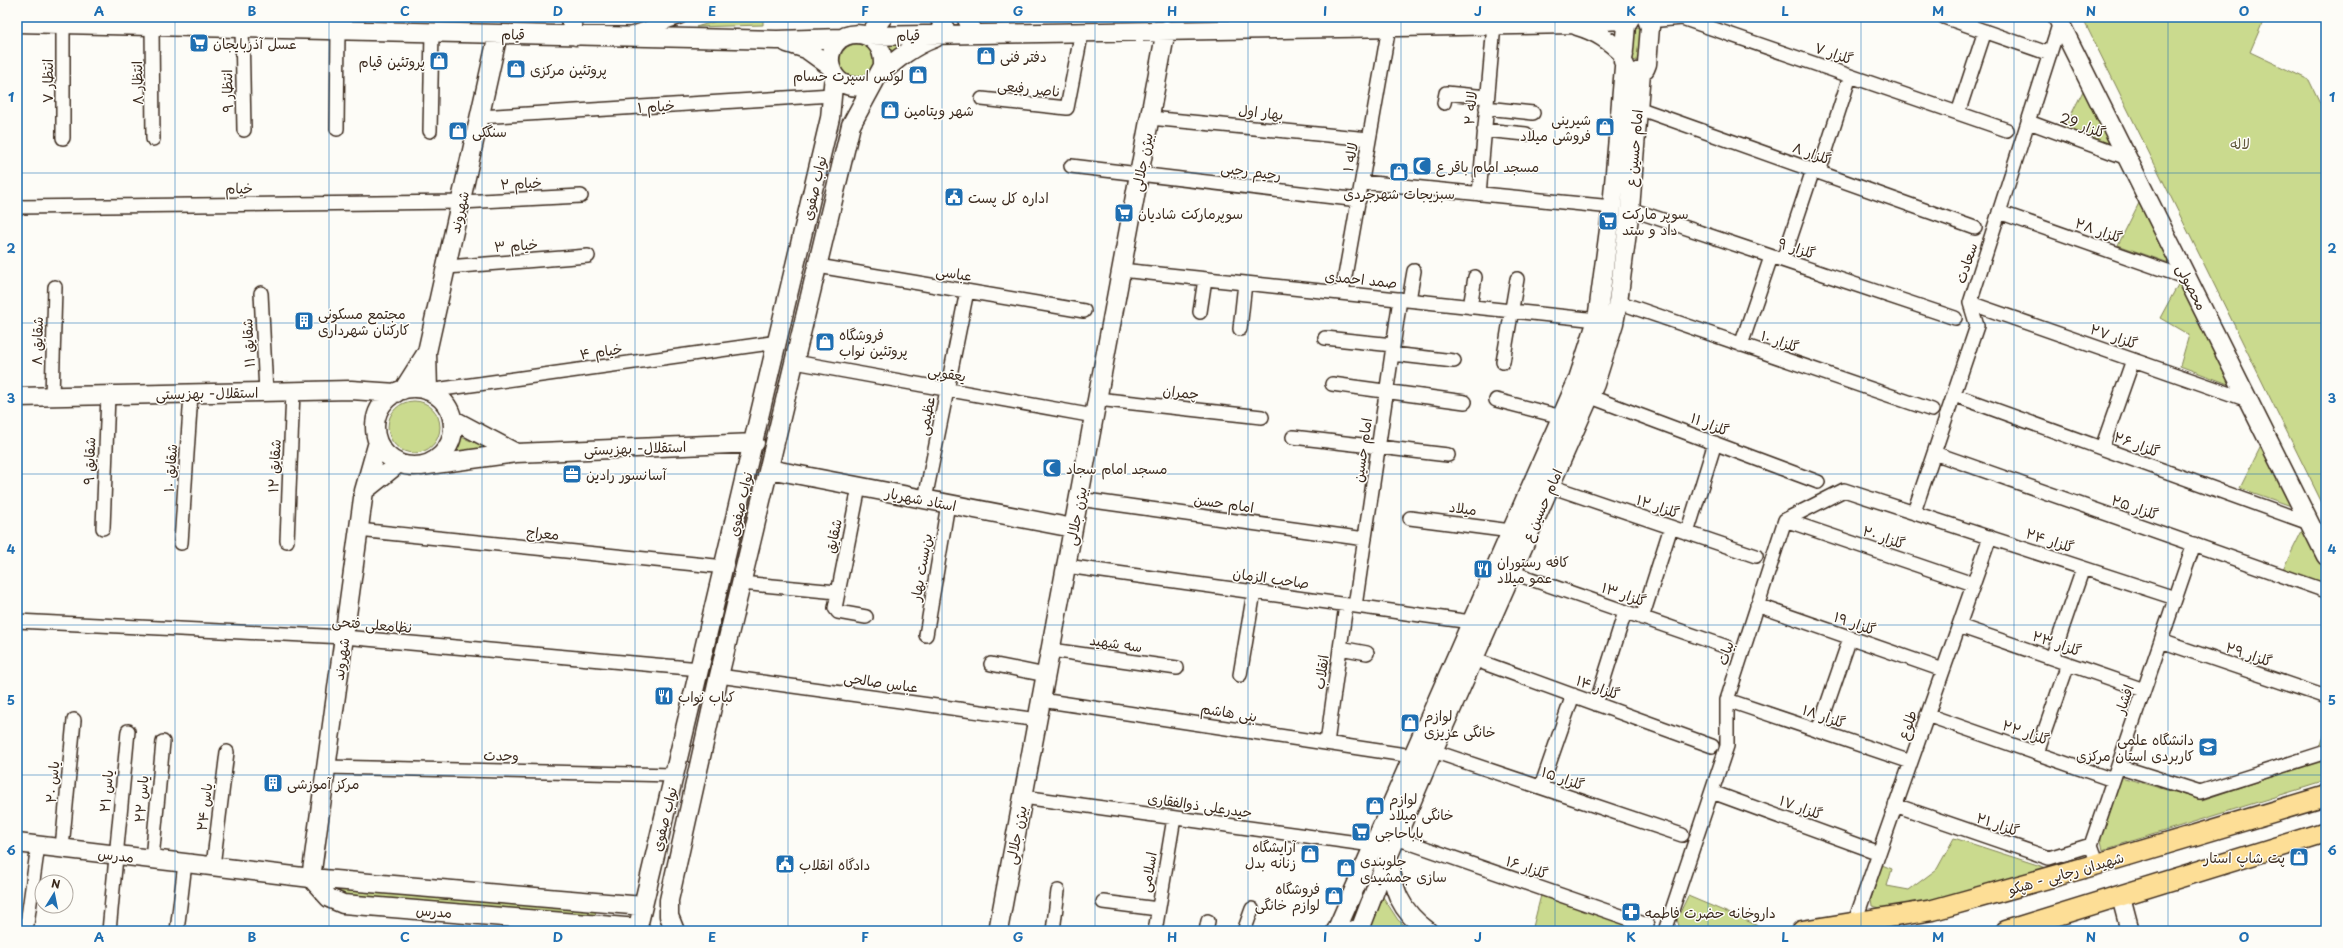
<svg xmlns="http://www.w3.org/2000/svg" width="2343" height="948" font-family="'Playpen Sans','Playpen Sans Arabic',sans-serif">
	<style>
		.green { fill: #cada8e; stroke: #828256 }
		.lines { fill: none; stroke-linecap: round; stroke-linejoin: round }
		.street-casing { stroke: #3b2a1e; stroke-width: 16 }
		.secondary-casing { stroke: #3b2a1e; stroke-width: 21 }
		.primary-casing { stroke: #3b2a1e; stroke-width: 23 }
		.street { stroke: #fdfcf7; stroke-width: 13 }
		.secondary { stroke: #fdfcf7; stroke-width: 18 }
		.primary { stroke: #fdde96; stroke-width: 20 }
		.grid { fill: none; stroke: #1f6fb2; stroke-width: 1; stroke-opacity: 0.55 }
		.labels { text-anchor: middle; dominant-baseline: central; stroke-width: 3; stroke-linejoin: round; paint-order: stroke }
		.street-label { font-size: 14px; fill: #3b2a1e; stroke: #fdfcf7 }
		.poi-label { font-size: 14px; fill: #3b2a1e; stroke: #fdfcf7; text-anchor: start }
		.park-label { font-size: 14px; fill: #5f563a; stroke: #fdfcf7 }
		.neatline { fill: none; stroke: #1f6fb2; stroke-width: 1.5 }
		.grid-label { font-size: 13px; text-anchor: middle; font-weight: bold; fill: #1f6fb2 }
	</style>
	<rect width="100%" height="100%" fill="#fdfcf7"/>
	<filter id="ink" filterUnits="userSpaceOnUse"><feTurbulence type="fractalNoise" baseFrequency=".025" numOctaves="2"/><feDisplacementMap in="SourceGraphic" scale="8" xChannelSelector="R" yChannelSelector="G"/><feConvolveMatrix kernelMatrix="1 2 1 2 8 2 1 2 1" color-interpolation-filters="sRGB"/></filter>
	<g filter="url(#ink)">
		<path class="green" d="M730,17H763V25L696,27Z
			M2082,17H2265L2250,52L2309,80L2326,115V511Z
			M1638,27L1643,30L1640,59L1635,61L1631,58L1633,29Z
			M916,40L891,55L887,42Z
			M840 61a17 17 0 1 1 34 0a17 17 0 1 1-34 0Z
			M2085,87L2115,147L2064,129Z
			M2139,203L2169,263L2118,245Z
			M2180,281L2231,385L2180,366L2189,335L2160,318Z
			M388 427a26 26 0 1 1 52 0a26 26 0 1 1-52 0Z
			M461,437L501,453L453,454Z
			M2261,446L2291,506L2240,488Z
			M2304,527L2326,572V585L2283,569Z
			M2326,728V781L2103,850L2100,836L2121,777L2202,800L2316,762Z
			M1954,838L2053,870L1889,910L1872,906L1871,899L1882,865L1892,869L1887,886L1909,890L1937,869Z
			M338,887L595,910L596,917L339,895Z
			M1541,895L1636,927L1587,931H1532Z
			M1688,896L1771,931L1680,930L1677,919Z
			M1383,897L1398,920L1412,931H1367Z"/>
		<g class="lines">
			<g class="street-casing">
				<path id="street" d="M1944,17L2050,54
					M1649,21L1682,18L2007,130
					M152,26L153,139
					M242,28L244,130
					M631,34L680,17
					M982,99L1067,108L1082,31
					M1444,103L1446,93L1487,97
					M1486,108L1533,113
					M1638,108L1975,228
					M1958,113L1985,31
					M480,117L832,95
					M1150,118L1369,139
					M2029,122L2127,158
					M337,129L338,30
					M1484,130L1526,134
					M430,131L432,32
					M63,138V24
					M1071,166L1359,200
					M1819,172L1850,76
					M1362,182L1612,207
					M1479,194L1494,25
					M17,207L461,202L581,196
					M1630,209L1955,318
					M1999,212L2187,278
					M1783,260L1813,170
					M818,266L1084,311
					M447,267L588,256
					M1121,270L1597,320
					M261,293L266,392
					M1342,293L1389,27
					M1409,300L1414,271
					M1618,302L1932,410
					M1970,303L2248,400
					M1470,307L1475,277
					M1200,312L1205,279
					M1240,329L1245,283
					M1325,338L1393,345
					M1741,345L1771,257
					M1392,354L1454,361
					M795,362L1094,416
					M1503,362L1517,279
					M1332,384L1465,402
					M428,391L778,342
					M1954,395L2309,523
					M52,397L55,287
					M1591,397L1818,482
					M1097,399L1262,417
					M1496,400L1562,417
					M1293,437L1448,455
					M2102,448L2133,360
					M1934,453L2326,591
					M1550,486L1756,556
					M859,487L835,608L838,612L866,617
					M925,499L967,291
					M1079,499L1365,539
					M1914,512L1977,326L1970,303L2060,22
					M1410,518L1511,531
					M1785,520L1973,584
					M103,528L108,395
					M358,530L725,567
					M1687,533L1715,443
					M287,541L293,391
					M181,543L191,394
					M1066,566L1471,622
					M1511,572L1727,647
					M741,583L837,592
					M1757,605L1943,670
					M1355,606L1400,299
					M1642,618L1671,527
					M17,621L344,637L700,669
					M1959,626L2144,690
					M926,635L948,504
					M2161,641L2326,697
					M1340,648L1367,653
					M1051,650L1177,668
					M2052,658L2083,568
					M1473,659L1712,746
					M991,664L1046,675
					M1240,675L1254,592
					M719,676L1038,720
					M1041,700L1412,756
					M1727,700L1911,762
					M1596,704L1625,612
					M1927,715L2113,780
					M1818,731L1850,638
					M1327,743L1346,605
					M1433,751L1682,835
					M2037,753L2068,664
					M2118,766L2200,792L2326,752
					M326,767L674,775
					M1541,787L1573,695
					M1712,792L1879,853
					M1023,797L1372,845
					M1895,805L2049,858L2091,845
					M1396,838L1647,925
					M62,848L74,720
					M152,859L163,742
					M2098,864L2091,845L2194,544
					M213,866L227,752
					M1103,902L1158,909
					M27,924L38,845
					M1854,924L1990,537
					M109,931L128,731
					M177,931L185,863
					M1053,931L1058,891
					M1155,931L1174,818
					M1206,931L1208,921
					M1244,931L1252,909
					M1665,931L1727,746V700L1785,520L1844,490L2175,598"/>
			</g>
			<g class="secondary-casing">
				<path id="secondary" d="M569,17L576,36
					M939,17L947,33
					M966,17L974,33
					M1631,17L1626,25L1623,61L1628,72L1634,74L1645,69L1647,64L1650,27L1646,17
					M2057,17L2326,556
					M17,23L777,40L842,38
					M1577,26C1597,32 1609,40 1624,55
					M868,36L1573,24L1628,19V17
					M868,36L883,17
					M787,43L806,49L831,67
					M880,74C897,59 913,46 935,38
					M375 427a39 39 0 1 1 78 0a39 39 0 1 1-78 0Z
					M403,390L427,352
					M428,391L427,352L498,34
					M17,397L351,390L396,393
					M452,419L516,453
					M421,466L516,453L755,443
					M769,469L1073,528
					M364,491L399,463
					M17,843L311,878L643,906
					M1388,857C1394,890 1399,910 1428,931
					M311,878L364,491L378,442
					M311,878L329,898L343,904L638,928L641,931
					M2121,897L2130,931
					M637,931L830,118L834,75
					M675,931L669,916V900L719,676L851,125L883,66C885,22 827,26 830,63C831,71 835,78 842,83C854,89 863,87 874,81
					M998,931L1166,30
					M1336,931L1578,379L1597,320L1612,207L1624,67
					M1352,931L1361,927L1388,857L1433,751L1595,384L1614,323L1618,302L1630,209L1641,72"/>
			</g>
			<g class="primary-casing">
				<path id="primary" d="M1802,931L1933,910L2098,864L2326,796
					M2006,931L2326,832"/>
			</g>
			<use href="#street" class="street"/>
			<use href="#secondary" class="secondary"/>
			<use href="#primary" class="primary"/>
		</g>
	</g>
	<path class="grid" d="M175,17V931M329,17V931M482,17V931M635,17V931M788,17V931M942,17V931M1095,17V931M1248,17V931M1401,17V931M1555,17V931M1708,17V931M1861,17V931M2014,17V931M2168,17V931M17,173H2326M17,323H2326M17,474H2326M17,625H2326M17,775H2326"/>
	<defs>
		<g id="supermarket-square" transform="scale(1)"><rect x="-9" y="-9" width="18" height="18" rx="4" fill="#1f6fb2" stroke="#fdfcf7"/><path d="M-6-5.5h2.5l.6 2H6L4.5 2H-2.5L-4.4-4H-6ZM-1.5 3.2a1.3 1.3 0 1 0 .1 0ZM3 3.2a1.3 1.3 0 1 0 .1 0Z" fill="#fff"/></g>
		<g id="shop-square" transform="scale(1)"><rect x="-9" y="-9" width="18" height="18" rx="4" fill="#1f6fb2" stroke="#fdfcf7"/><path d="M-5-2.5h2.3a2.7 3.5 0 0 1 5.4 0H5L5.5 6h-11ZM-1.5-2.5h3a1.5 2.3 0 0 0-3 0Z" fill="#fff"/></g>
		<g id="mosque-square" transform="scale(1)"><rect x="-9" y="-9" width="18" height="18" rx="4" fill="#1f6fb2" stroke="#fdfcf7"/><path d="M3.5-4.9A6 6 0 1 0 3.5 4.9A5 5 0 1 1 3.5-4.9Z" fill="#fff"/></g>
		<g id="civic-square" transform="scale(1)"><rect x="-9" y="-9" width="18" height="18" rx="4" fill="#1f6fb2" stroke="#fdfcf7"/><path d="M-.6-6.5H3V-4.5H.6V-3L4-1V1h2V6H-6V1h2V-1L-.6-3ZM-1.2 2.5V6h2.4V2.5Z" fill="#fff"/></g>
		<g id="building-square" transform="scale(1)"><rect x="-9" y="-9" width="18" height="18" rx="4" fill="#1f6fb2" stroke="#fdfcf7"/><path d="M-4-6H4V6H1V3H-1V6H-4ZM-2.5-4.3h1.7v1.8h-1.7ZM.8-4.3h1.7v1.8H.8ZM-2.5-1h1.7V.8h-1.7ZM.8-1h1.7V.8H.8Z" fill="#fff"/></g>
		<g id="office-square" transform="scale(1)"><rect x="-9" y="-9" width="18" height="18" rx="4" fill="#1f6fb2" stroke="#fdfcf7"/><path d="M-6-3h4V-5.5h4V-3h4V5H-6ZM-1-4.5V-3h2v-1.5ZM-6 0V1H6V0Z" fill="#fff"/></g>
		<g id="restaurant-square" transform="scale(1)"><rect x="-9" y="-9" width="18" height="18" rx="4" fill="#1f6fb2" stroke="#fdfcf7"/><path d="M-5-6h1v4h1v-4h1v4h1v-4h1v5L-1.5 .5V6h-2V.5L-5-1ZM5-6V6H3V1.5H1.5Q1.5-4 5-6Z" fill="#fff"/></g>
		<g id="university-square" transform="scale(1)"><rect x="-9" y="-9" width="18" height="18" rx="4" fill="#1f6fb2" stroke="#fdfcf7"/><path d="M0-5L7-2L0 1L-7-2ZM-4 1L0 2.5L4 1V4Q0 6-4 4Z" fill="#fff"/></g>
		<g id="pharmacy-square" transform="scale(1)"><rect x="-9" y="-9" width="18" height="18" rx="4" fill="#1f6fb2" stroke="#fdfcf7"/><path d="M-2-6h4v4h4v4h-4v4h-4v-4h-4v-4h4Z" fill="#fff"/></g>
	</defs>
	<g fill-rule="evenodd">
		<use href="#supermarket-square" x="199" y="43"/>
		<use href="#shop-square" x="986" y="56"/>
		<use href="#shop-square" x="439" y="61"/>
		<use href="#shop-square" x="516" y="69"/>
		<use href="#shop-square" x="918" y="75"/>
		<use href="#shop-square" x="890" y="110"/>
		<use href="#shop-square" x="1605" y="127"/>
		<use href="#shop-square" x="458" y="131"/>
		<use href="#mosque-square" x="1422" y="166"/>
		<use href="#shop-square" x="1399" y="172"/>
		<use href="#civic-square" x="954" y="197"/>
		<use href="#supermarket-square" x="1124" y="213"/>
		<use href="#supermarket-square" x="1608" y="221"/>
		<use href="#building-square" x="304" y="321"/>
		<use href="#shop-square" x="825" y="342"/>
		<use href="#mosque-square" x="1052" y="468"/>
		<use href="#office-square" x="572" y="474"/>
		<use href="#restaurant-square" x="1483" y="569"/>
		<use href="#restaurant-square" x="664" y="696"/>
		<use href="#shop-square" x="1410" y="723"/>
		<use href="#university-square" x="2208" y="747"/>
		<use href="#building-square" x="273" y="783"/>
		<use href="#shop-square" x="1375" y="806"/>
		<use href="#supermarket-square" x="1361" y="832"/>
		<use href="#shop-square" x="1310" y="854"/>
		<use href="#shop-square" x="2299" y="857"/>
		<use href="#civic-square" x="785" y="864"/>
		<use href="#shop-square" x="1346" y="868"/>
		<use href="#shop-square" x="1334" y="896"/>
		<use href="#pharmacy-square" x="1631" y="912"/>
	</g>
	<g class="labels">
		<g class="street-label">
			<text transform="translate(513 34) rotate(1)">قیام</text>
			<text transform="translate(908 35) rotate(-2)">قیام</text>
			<text transform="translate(1834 53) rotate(19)">گلزار ۷</text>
			<text transform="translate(47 81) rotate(-90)">انتظار ۷</text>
			<text transform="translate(137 83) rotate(-91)">انتظار ۸</text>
			<text transform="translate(1029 88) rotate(6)">ناصر رفیعی</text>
			<text transform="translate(227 91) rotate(-91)">انتظار ۹</text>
			<text transform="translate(656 106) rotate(-4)">خیام ۱</text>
			<text transform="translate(1470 108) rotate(-85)">لاله ۲</text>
			<text transform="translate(1261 112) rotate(6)">بهار اول</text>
			<text transform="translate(2083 125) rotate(20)">گلزار 29</text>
			<text transform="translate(1634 148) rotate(-85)">امام حسین ع</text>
			<text transform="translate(1812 153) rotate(20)">گلزار ۸</text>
			<text transform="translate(1350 157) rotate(-80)">لاله ۱</text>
			<text transform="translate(1142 162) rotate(-79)">بیژن جلالی</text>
			<text transform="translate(1251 171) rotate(7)">رحیم رجبی</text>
			<text transform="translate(521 183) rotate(-3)">خیام ۲</text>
			<text transform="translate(239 188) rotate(-1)">خیام</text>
			<text transform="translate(814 188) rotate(-77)">نواب صفوی</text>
			<text transform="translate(459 212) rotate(-77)">شهروند</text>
			<text transform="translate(2099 230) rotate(19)">گلزار ۲۸</text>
			<text transform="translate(516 245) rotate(-4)">خیام ۳</text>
			<text transform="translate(1797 248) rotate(18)">گلزار ۹</text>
			<text transform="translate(1966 263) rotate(-72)">سعادت</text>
			<text transform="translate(954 273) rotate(9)">عباسی</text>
			<text transform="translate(1361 279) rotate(6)">صمد احمدی</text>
			<text transform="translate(2192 287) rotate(63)">محصولی</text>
			<text transform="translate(2114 336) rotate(19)">گلزار ۲۷</text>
			<text transform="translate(37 341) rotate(-89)">شقایق ۸</text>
			<text transform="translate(1780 341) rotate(19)">گلزار ۱۰</text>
			<text transform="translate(248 343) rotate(-93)">شقایق ۱۱</text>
			<text transform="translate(601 351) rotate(-8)">خیام ۴</text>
			<text transform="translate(947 373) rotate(10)">یعقوبی</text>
			<text transform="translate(1181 392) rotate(6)">چمران</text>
			<text transform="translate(207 393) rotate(-1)">استقلال- بهزیستی</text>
			<text transform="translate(926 416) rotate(-79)">عظیمی</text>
			<text transform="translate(1710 424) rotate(21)">گلزار ۱۱</text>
			<text transform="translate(2137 444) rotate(20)">گلزار ۲۶</text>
			<text transform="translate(635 448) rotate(-2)">استقلال- بهزیستی</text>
			<text transform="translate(1362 450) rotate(-82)">امام حسین</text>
			<text transform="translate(89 461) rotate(-88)">شقایق ۹</text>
			<text transform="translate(274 466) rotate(-87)">شقایق ۱۲</text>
			<text transform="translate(170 468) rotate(-86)">شقایق ۱۰</text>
			<text transform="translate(921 499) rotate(11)">استاد شهریار</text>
			<text transform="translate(1224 503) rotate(8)">امام حسن</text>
			<text transform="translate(740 504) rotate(-77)">نواب صفوی</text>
			<text transform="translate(1542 505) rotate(-66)">امام حسین ع</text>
			<text transform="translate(1658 506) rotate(19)">گلزار ۱۲</text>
			<text transform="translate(2135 507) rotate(19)">گلزار ۲۵</text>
			<text transform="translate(1463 508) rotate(7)">میلاد</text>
			<text transform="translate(1076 516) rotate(-79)">بیژن جلالی</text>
			<text transform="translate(543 533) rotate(6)">معراج</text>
			<text transform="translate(833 536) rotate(-78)">شقایق</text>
			<text transform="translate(1884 537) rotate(19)">گلزار ۲۰</text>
			<text transform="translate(2050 540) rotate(18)">گلزار ۲۴</text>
			<text transform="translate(921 567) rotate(-80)">بن‌بست بهار</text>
			<text transform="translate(1271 578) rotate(8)">صاحب الزمان</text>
			<text transform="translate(1624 594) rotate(19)">گلزار ۱۳</text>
			<text transform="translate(1855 623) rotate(19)">گلزار ۱۹</text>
			<text transform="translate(372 624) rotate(5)">نظامعلی فتحی</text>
			<text transform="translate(1116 643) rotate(8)">سه شهید</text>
			<text transform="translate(2057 643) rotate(19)">گلزار ۲۳</text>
			<text transform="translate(1725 653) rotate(-72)">بیات</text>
			<text transform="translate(2249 654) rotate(19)">گلزار ۲۹</text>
			<text transform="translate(341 659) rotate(-82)">شهروند</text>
			<text transform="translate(1321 672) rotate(-82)">انقلاب</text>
			<text transform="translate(881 682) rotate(8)">عباس صالحی</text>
			<text transform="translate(1598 687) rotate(20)">گلزار ۱۴</text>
			<text transform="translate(2124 699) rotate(-71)">افشار</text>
			<text transform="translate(1229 712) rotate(9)">بنی هاشم</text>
			<text transform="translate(1824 716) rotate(19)">گلزار ۱۸</text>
			<text transform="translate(1907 725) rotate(-71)">طلوع</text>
			<text transform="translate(2026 732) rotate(19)">گلزار ۲۲</text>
			<text transform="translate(501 755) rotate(1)">وحدت</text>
			<text transform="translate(1563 778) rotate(19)">گلزار ۱۵</text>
			<text transform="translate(52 782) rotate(-85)">یاس ۲۰</text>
			<text transform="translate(106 791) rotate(-85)">یاس ۲۱</text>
			<text transform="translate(141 799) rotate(-85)">یاس ۲۲</text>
			<text transform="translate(1200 805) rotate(8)">حیدرعلی ذوالفقاری</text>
			<text transform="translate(204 807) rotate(-83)">یاس ۲۴</text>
			<text transform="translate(1801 807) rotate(20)">گلزار ۱۷</text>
			<text transform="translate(664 819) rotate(-76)">نواب صفوی</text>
			<text transform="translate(1998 824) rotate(19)">گلزار ۲۱</text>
			<text transform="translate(1016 835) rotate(-79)">بیژن جلالی</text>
			<text transform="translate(116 855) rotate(7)">مدرس</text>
			<text transform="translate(1527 867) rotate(19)">گلزار ۱۶</text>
			<text transform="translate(1148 872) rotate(-80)">اسلامی</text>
			<text transform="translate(2066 873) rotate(-16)">شهیدان رجایی - هپکو</text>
			<text transform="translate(434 911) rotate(5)">مدرس</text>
		</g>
		<g class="poi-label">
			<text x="213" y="43">عسل آذربایجان</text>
			<text x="1000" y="56">دفتر فنی</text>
			<text x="425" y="61" text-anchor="end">پروتئین قیام</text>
			<text x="530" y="69">پروتئین مرکزی</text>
			<text x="904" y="75" text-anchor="end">لوکس اسپرت حسام</text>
			<text x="904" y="110">شهر ویتامین</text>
			<text x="1591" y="119" text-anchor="end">شیرینی<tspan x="1591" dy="16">فروشی میلاد</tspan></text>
			<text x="472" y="131">سنگکی</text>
			<text x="1436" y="166">مسجد امام باقر ع</text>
			<text x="1399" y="193" text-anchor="middle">سبزیجات شهرجردی</text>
			<text x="968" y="197">اداره کل پست</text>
			<text x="1138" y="213">سوپرمارکت شادیان</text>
			<text x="1622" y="213">سوپر مارکت<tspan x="1622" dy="16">داد و ستد</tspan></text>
			<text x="318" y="313">مجتمع مسکونی<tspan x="318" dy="16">کارکنان شهرداری</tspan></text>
			<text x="839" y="334">فروشگاه<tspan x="839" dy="16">پروتئین نواب</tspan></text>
			<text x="1066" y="468">مسجد امام سجاد</text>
			<text x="586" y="474">آسانسور رادین</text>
			<text x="1497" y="561">کافه رستوران<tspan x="1497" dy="16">عمو میلاد</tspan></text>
			<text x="678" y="696">کباب نواب</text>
			<text x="1424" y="715">لوازم<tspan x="1424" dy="16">خانگی عزیزی</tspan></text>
			<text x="2194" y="739" text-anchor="end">دانشگاه علمی<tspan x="2194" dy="16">کاربردی استان مرکزی</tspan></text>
			<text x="287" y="783">مرکز آموزشی</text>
			<text x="1389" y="798">لوازم<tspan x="1389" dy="16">خانگی میلاد</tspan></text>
			<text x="1375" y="832">باباحاجی</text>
			<text x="1296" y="846" text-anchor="end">آرایشگاه<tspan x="1296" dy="16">زنانه بدل</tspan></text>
			<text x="2285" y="857" text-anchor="end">پت شاپ استار</text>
			<text x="1360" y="860">جلوبندی<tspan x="1360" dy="16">سازی جمشیدی</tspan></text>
			<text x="799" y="864">دادگاه انقلاب</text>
			<text x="1320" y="888" text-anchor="end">فروشگاه<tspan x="1320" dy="16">لوازم خانگی</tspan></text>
			<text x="1645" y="912">داروخانه حضرت فاطمه</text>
		</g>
		<g class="park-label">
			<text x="2240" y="143">لاله</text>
		</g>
	</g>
	<rect width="2343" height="948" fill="none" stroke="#fdfcf7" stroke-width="44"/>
	<g transform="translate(54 894) rotate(10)"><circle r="19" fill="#fdfcf7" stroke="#afa8a0"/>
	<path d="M0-3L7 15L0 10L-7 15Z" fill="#1f6fb2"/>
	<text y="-6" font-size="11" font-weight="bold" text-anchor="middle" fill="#3b2a1e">N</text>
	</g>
	<rect x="22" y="22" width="2299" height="904" class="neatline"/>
	<g class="grid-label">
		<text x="99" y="16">A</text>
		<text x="252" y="16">B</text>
		<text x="405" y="16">C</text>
		<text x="558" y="16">D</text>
		<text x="712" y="16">E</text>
		<text x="865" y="16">F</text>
		<text x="1018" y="16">G</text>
		<text x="1172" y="16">H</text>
		<text x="1325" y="16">I</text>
		<text x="1478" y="16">J</text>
		<text x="1631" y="16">K</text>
		<text x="1785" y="16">L</text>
		<text x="1938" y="16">M</text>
		<text x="2091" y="16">N</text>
		<text x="2244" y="16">O</text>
		<text x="11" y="102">1</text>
		<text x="2332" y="102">1</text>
		<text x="11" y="253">2</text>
		<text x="2332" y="253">2</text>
		<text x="11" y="403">3</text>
		<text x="2332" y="403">3</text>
		<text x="11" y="554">4</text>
		<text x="2332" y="554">4</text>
		<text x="11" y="705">5</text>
		<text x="2332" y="705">5</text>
		<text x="11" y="855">6</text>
		<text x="2332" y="855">6</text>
		<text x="99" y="942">A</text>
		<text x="252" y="942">B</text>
		<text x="405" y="942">C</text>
		<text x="558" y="942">D</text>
		<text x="712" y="942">E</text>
		<text x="865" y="942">F</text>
		<text x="1018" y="942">G</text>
		<text x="1172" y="942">H</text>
		<text x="1325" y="942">I</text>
		<text x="1478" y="942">J</text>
		<text x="1631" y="942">K</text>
		<text x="1785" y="942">L</text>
		<text x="1938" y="942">M</text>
		<text x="2091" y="942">N</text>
		<text x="2244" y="942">O</text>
	</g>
</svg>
